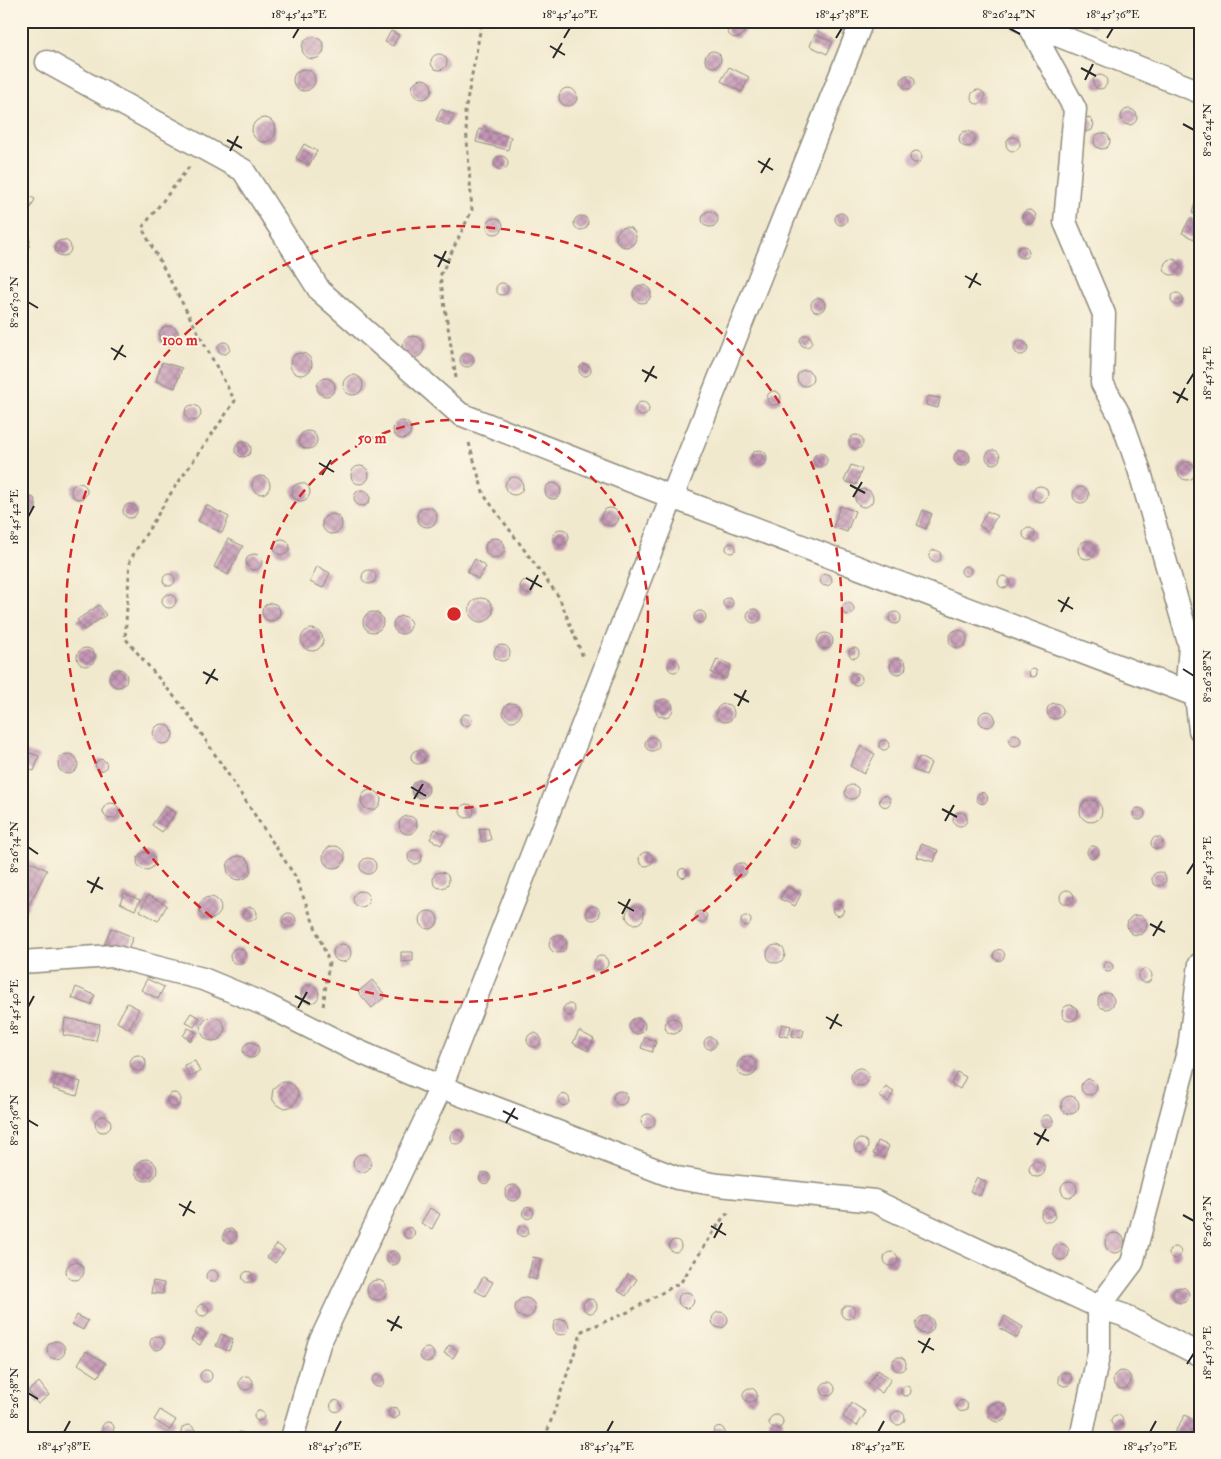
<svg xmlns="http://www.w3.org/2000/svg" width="1221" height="1459" font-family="'IM FELL Double Pica',serif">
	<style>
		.building { fill: url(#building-cross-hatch) }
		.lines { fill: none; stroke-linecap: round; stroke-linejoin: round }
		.street-casing { stroke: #8e8a7c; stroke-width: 25 }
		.path { stroke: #8e8a7c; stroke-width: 3; stroke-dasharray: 4 4; stroke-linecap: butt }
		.street { stroke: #fff; stroke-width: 22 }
		.ticks { fill: none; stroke: #2b2b2b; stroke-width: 2 }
		.ring { fill: none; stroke: #d62828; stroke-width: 2.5; stroke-dasharray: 9 6 }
		.centre { fill: #d62828; stroke: #fcf5e5; stroke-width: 2.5 }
		.ring-label { font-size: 15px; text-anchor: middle; font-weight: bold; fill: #d62828; stroke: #fcf5e5; stroke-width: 4; stroke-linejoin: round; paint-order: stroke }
		.neatline { fill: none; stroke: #2b2b2b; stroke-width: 2 }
		.ticks-label { font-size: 12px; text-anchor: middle; fill: #2b2b2b }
	</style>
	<defs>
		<pattern id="building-cross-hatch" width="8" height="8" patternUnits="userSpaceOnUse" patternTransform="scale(1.25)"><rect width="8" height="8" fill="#c496b6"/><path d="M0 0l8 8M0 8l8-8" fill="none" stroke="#9f7b94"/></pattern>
	</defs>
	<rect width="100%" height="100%" fill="#fcf5e5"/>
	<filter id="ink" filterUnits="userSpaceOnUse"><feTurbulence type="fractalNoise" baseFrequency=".02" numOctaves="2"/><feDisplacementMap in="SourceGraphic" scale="10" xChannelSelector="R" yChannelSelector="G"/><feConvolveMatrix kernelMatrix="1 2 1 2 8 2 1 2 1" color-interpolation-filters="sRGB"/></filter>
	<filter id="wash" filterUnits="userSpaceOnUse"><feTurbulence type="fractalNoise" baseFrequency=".0096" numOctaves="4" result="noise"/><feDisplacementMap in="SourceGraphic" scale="20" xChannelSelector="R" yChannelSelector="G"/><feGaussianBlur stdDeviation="1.12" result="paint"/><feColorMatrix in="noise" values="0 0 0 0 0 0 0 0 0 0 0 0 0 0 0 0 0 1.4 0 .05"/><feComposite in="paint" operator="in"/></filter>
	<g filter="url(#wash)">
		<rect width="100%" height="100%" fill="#f1e9ce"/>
		<g id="blocks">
			<path class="building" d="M727 29a9 9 0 1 1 18 0a9 9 0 1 1-18 0Z
				M596,21H614L609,26H603Z
				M1086,21H1098V23L1094,27L1089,26Z
				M391,31L399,35L393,46L385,42Z
				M815,34L833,42L827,54L810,46Z
				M302 48a11 11 0 1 1 22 0a11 11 0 1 1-22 0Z
				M705 59a8 8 0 1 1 16 0a8 8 0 1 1-16 0Z
				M431 62a8 8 0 1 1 16 0a8 8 0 1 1-16 0Z
				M729,67L749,77L742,92L721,81Z
				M293 80a11 11 0 1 1 22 0a11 11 0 1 1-22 0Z
				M1093 82a7 7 0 1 1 14 0a7 7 0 1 1-14 0Z
				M901 82a7 7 0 1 1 14 0a7 7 0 1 1-14 0Z
				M412 89a10 10 0 1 1 20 0a10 10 0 1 1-20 0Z
				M23,80L26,92L21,94V81Z
				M559 97a9 9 0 1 1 18 0a9 9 0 1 1-18 0Z
				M971 97a7 7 0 1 1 14 0a7 7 0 1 1-14 0Z
				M1121 117a8 8 0 1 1 16 0a8 8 0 1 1-16 0Z
				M441,109L454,115L448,126L436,120Z
				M1086,117L1091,119L1094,124L1092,130L1087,132L1081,131V119Z
				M252 130a12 12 0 1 1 24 0a12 12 0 1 1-24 0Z
				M479,129L511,137L508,150L476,142Z
				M959 139a8 8 0 1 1 16 0a8 8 0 1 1-16 0Z
				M1094 141a8 8 0 1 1 16 0a8 8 0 1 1-16 0Z
				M1006 144a7 7 0 1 1 14 0a7 7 0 1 1-14 0Z
				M304,144L317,151L309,165L296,158Z
				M910 157a6 6 0 1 1 12 0a6 6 0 1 1-12 0Z
				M494 163a7 7 0 1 1 14 0a7 7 0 1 1-14 0Z
				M1199,191H1200V216L1192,213Z
				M23,193L35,199L31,208L21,203Z
				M1022 217a7 7 0 1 1 14 0a7 7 0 1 1-14 0Z
				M702 219a8 8 0 1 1 16 0a8 8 0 1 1-16 0Z
				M835 219a6 6 0 1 1 12 0a6 6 0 1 1-12 0Z
				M574 223a7 7 0 1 1 14 0a7 7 0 1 1-14 0Z
				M1190,218L1200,223L1194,239L1182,233Z
				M487 226a8 8 0 1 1 16 0a8 8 0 1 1-16 0Z
				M616 237a10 10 0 1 1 20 0a10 10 0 1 1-20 0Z
				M21,232L28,235L30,241L29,247L21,251Z
				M55 248a8 8 0 1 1 16 0a8 8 0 1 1-16 0Z
				M1017 252a6 6 0 1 1 12 0a6 6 0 1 1-12 0Z
				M1164 267a8 8 0 1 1 16 0a8 8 0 1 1-16 0Z
				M496 289a6 6 0 1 1 12 0a6 6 0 1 1-12 0Z
				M633 294a9 9 0 1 1 18 0a9 9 0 1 1-18 0Z
				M1171 299a6 6 0 1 1 12 0a6 6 0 1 1-12 0Z
				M811 305a7 7 0 1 1 14 0a7 7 0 1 1-14 0Z
				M159 336a10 10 0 1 1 20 0a10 10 0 1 1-20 0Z
				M800 341a6 6 0 1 1 12 0a6 6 0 1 1-12 0Z
				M402 347a11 11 0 1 1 22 0a11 11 0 1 1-22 0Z
				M1014 348a7 7 0 1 1 14 0a7 7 0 1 1-14 0Z
				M218 348a6 6 0 1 1 12 0a6 6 0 1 1-12 0Z
				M460 360a7 7 0 1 1 14 0a7 7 0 1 1-14 0Z
				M290 364a11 11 0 1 1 22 0a11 11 0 1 1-22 0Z
				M162,362L182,368L175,388L156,381Z
				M579 370a6 6 0 1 1 12 0a6 6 0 1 1-12 0Z
				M797 378a8 8 0 1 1 16 0a8 8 0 1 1-16 0Z
				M343 385a10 10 0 1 1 20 0a10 10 0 1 1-20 0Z
				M317 387a9 9 0 1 1 18 0a9 9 0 1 1-18 0Z
				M767 398a7 7 0 1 1 14 0a7 7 0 1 1-14 0Z
				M928,396L940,398L938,408L926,405Z
				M635 409a7 7 0 1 1 14 0a7 7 0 1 1-14 0Z
				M185 413a8 8 0 1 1 16 0a8 8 0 1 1-16 0Z
				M393 430a9 9 0 1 1 18 0a9 9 0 1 1-18 0Z
				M299 440a9 9 0 1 1 18 0a9 9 0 1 1-18 0Z
				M849 442a7 7 0 1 1 14 0a7 7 0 1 1-14 0Z
				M235 449a8 8 0 1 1 16 0a8 8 0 1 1-16 0Z
				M986 457a7 7 0 1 1 14 0a7 7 0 1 1-14 0Z
				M751 458a8 8 0 1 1 16 0a8 8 0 1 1-16 0Z
				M954 458a8 8 0 1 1 16 0a8 8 0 1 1-16 0Z
				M813 460a7 7 0 1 1 14 0a7 7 0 1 1-14 0Z
				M1178 471a9 9 0 1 1 18 0a9 9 0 1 1-18 0Z
				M851,465L862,469L856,485L844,481Z
				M351 475a9 9 0 1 1 18 0a9 9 0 1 1-18 0Z
				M252 485a9 9 0 1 1 18 0a9 9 0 1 1-18 0Z
				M505 486a9 9 0 1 1 18 0a9 9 0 1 1-18 0Z
				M292 492a9 9 0 1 1 18 0a9 9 0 1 1-18 0Z
				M71 491a8 8 0 1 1 16 0a8 8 0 1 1-16 0Z
				M545 491a8 8 0 1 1 16 0a8 8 0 1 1-16 0Z
				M1032 494a8 8 0 1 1 16 0a8 8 0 1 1-16 0Z
				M1073 495a8 8 0 1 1 16 0a8 8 0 1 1-16 0Z
				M855 498a9 9 0 1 1 18 0a9 9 0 1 1-18 0Z
				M354 498a8 8 0 1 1 16 0a8 8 0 1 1-16 0Z
				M28,496L34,498L36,503V509L32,513L26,514L21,512V499Z
				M123 511a7 7 0 1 1 14 0a7 7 0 1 1-14 0Z
				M206,505L229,517L222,533L198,521Z
				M840,506L855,511L847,532L833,527Z
				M417 517a10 10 0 1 1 20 0a10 10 0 1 1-20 0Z
				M601 517a9 9 0 1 1 18 0a9 9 0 1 1-18 0Z
				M923,510L932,514L926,529L917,525Z
				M987,511L997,516L988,531L979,526Z
				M322 524a10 10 0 1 1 20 0a10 10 0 1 1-20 0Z
				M1023 534a6 6 0 1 1 12 0a6 6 0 1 1-12 0Z
				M553 537a8 8 0 1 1 16 0a8 8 0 1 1-16 0Z
				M485 548a10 10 0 1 1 20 0a10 10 0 1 1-20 0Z
				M274 547a8 8 0 1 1 16 0a8 8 0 1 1-16 0Z
				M228,539L243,546L228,575L214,567Z
				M1078 550a9 9 0 1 1 18 0a9 9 0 1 1-18 0Z
				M726 548a5 5 0 1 1 10 0a5 5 0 1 1-10 0Z
				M929 556a6 6 0 1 1 12 0a6 6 0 1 1-12 0Z
				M246 562a8 8 0 1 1 16 0a8 8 0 1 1-16 0Z
				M475,559L486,567L478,579L467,572Z
				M317,566L330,573L323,588L310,582Z
				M961 571a5 5 0 1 1 10 0a5 5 0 1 1-10 0Z
				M362 577a7 7 0 1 1 14 0a7 7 0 1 1-14 0Z
				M163 580a6 6 0 1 1 12 0a6 6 0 1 1-12 0Z
				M820 580a6 6 0 1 1 12 0a6 6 0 1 1-12 0Z
				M998 582a6 6 0 1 1 12 0a6 6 0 1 1-12 0Z
				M520 587a7 7 0 1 1 14 0a7 7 0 1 1-14 0Z
				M162 601a7 7 0 1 1 14 0a7 7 0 1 1-14 0Z
				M723 603a5 5 0 1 1 10 0a5 5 0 1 1-10 0Z
				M469 610a12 12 0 1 1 24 0a12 12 0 1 1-24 0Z
				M842 609a6 6 0 1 1 12 0a6 6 0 1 1-12 0Z
				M262 612a9 9 0 1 1 18 0a9 9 0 1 1-18 0Z
				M99,605L106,615L84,630L77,620Z
				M747 616a7 7 0 1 1 14 0a7 7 0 1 1-14 0Z
				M1197,609H1200V619L1198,620L1195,617L1194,613Z
				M694 617a6 6 0 1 1 12 0a6 6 0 1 1-12 0Z
				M363 622a10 10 0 1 1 20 0a10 10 0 1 1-20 0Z
				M889 618a6 6 0 1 1 12 0a6 6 0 1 1-12 0Z
				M393 625a9 9 0 1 1 18 0a9 9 0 1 1-18 0Z
				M301 640a11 11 0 1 1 22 0a11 11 0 1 1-22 0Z
				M949 639a9 9 0 1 1 18 0a9 9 0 1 1-18 0Z
				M817 641a8 8 0 1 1 16 0a8 8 0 1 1-16 0Z
				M494 653a8 8 0 1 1 16 0a8 8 0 1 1-16 0Z
				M77 657a9 9 0 1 1 18 0a9 9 0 1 1-18 0Z
				M849 653a5 5 0 1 1 10 0a5 5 0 1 1-10 0Z
				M890 666a8 8 0 1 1 16 0a8 8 0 1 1-16 0Z
				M717,659L731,665L726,679L711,673Z
				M668 666a6 6 0 1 1 12 0a6 6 0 1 1-12 0Z
				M1029 673a4 4 0 1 1 8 0a4 4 0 1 1-8 0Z
				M109 678a9 9 0 1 1 18 0a9 9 0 1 1-18 0Z
				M850 679a6 6 0 1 1 12 0a6 6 0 1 1-12 0Z
				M655 708a9 9 0 1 1 18 0a9 9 0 1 1-18 0Z
				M503 712a9 9 0 1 1 18 0a9 9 0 1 1-18 0Z
				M1047 711a8 8 0 1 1 16 0a8 8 0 1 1-16 0Z
				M716 713a9 9 0 1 1 18 0a9 9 0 1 1-18 0Z
				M979 719a8 8 0 1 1 16 0a8 8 0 1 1-16 0Z
				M460 720a6 6 0 1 1 12 0a6 6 0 1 1-12 0Z
				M153 734a10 10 0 1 1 20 0a10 10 0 1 1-20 0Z
				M1009 740a6 6 0 1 1 12 0a6 6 0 1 1-12 0Z
				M645 744a7 7 0 1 1 14 0a7 7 0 1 1-14 0Z
				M879 745a5 5 0 1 1 10 0a5 5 0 1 1-10 0Z
				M861,746L875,754L864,774L850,766Z
				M411 757a7 7 0 1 1 14 0a7 7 0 1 1-14 0Z
				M21,750L39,756L34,771L21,767Z
				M58 764a10 10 0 1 1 20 0a10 10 0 1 1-20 0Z
				M919,757L931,763L926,775L913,770Z
				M95.5 765a5.5 5.5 0 1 1 11 0a5.5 5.5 0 1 1-11 0Z
				M411 789a9 9 0 1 1 18 0a9 9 0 1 1-18 0Z
				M845 792a7 7 0 1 1 14 0a7 7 0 1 1-14 0Z
				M361 800a10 10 0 1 1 20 0a10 10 0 1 1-20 0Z
				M976.5 798a5.5 5.5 0 1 1 11 0a5.5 5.5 0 1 1-11 0Z
				M879.5 801a5.5 5.5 0 1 1 11 0a5.5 5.5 0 1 1-11 0Z
				M1080 811a11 11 0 1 1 22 0a11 11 0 1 1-22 0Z
				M103 811a8 8 0 1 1 16 0a8 8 0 1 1-16 0Z
				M460 811a7 7 0 1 1 14 0a7 7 0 1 1-14 0Z
				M165,806L176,813L162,832L152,825Z
				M1133 814a6 6 0 1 1 12 0a6 6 0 1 1-12 0Z
				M953 819a7 7 0 1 1 14 0a7 7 0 1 1-14 0Z
				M399 825a9 9 0 1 1 18 0a9 9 0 1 1-18 0Z
				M488,828L491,840L482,842L479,829Z
				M435,829L446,835L441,845L430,839Z
				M1151 843a6 6 0 1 1 12 0a6 6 0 1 1-12 0Z
				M790 843a5 5 0 1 1 10 0a5 5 0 1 1-10 0Z
				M921,844L938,850L934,862L917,857Z
				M323 857a11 11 0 1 1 22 0a11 11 0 1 1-22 0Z
				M1087 852a6 6 0 1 1 12 0a6 6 0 1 1-12 0Z
				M408 857a7 7 0 1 1 14 0a7 7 0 1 1-14 0Z
				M639 859a7 7 0 1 1 14 0a7 7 0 1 1-14 0Z
				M137 861a9 9 0 1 1 18 0a9 9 0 1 1-18 0Z
				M227 868a12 12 0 1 1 24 0a12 12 0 1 1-24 0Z
				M21,857L47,870L21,920Z
				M360 866a8 8 0 1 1 16 0a8 8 0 1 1-16 0Z
				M733 870a7 7 0 1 1 14 0a7 7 0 1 1-14 0Z
				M678.5 873a4.5 4.5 0 1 1 9 0a4.5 4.5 0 1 1-9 0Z
				M433 880a8 8 0 1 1 16 0a8 8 0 1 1-16 0Z
				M1152 879a7 7 0 1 1 14 0a7 7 0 1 1-14 0Z
				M787,887L801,894L795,906L780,899Z
				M1060 897a7 7 0 1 1 14 0a7 7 0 1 1-14 0Z
				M353 899a8 8 0 1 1 16 0a8 8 0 1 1-16 0Z
				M124,893L140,900L135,910L120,903Z
				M148,895L167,905L158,921L140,911Z
				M199 908a11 11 0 1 1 22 0a11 11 0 1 1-22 0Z
				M832.5 910a5.5 5.5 0 1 1 11 0a5.5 5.5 0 1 1-11 0Z
				M586 913a7 7 0 1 1 14 0a7 7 0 1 1-14 0Z
				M626 915a9 9 0 1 1 18 0a9 9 0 1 1-18 0Z
				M243 914a7 7 0 1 1 14 0a7 7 0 1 1-14 0Z
				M695 917a6 6 0 1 1 12 0a6 6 0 1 1-12 0Z
				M420 920a9 9 0 1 1 18 0a9 9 0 1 1-18 0Z
				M282 920a7 7 0 1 1 14 0a7 7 0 1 1-14 0Z
				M1127 925a10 10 0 1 1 20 0a10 10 0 1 1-20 0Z
				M741 921a5 5 0 1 1 10 0a5 5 0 1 1-10 0Z
				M111,928L133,937L126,954L104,945Z
				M549 944a9 9 0 1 1 18 0a9 9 0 1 1-18 0Z
				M333 953a9 9 0 1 1 18 0a9 9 0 1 1-18 0Z
				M767 954a9 9 0 1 1 18 0a9 9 0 1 1-18 0Z
				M230 956a8 8 0 1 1 16 0a8 8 0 1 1-16 0Z
				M993.5 955a5.5 5.5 0 1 1 11 0a5.5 5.5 0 1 1-11 0Z
				M401,952H413V961L401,962Z
				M594 963a7 7 0 1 1 14 0a7 7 0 1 1-14 0Z
				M1103 967a5 5 0 1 1 10 0a5 5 0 1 1-10 0Z
				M1138 976a7 7 0 1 1 14 0a7 7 0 1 1-14 0Z
				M147,979L164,987L158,999L141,990Z
				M372,980L386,996L372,1008L358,992Z
				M301 994a9 9 0 1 1 18 0a9 9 0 1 1-18 0Z
				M76,987L95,995L91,1005L72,998Z
				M1098 1001a8 8 0 1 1 16 0a8 8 0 1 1-16 0Z
				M127,1003L139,1009L129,1029L117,1022Z
				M563 1010a6 6 0 1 1 12 0a6 6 0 1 1-12 0Z
				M1062 1013a8 8 0 1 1 16 0a8 8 0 1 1-16 0Z
				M191,1013L200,1018L194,1027L185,1022Z
				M201 1029a12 12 0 1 1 24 0a12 12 0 1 1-24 0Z
				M65,1018L100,1024L96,1041L63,1035Z
				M629 1026a8 8 0 1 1 16 0a8 8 0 1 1-16 0Z
				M665 1026a8 8 0 1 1 16 0a8 8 0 1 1-16 0Z
				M782,1024L791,1026L788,1037L779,1035Z
				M188,1028L196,1032L191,1041L183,1036Z
				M794,1028L804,1030L802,1038L792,1036Z
				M579,1031L594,1039L588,1051L573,1043Z
				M527 1040a7 7 0 1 1 14 0a7 7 0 1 1-14 0Z
				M704 1043a6 6 0 1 1 12 0a6 6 0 1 1-12 0Z
				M645,1037L656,1042L652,1052L641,1048Z
				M243 1050a8 8 0 1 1 16 0a8 8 0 1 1-16 0Z
				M130 1063a8 8 0 1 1 16 0a8 8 0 1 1-16 0Z
				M737 1067a10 10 0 1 1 20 0a10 10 0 1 1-20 0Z
				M195,1061L200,1072L190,1077L184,1065Z
				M851 1077a9 9 0 1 1 18 0a9 9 0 1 1-18 0Z
				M957,1072L966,1077L960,1089L951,1084Z
				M57,1075L81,1082L77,1096L53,1089Z
				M1081 1087a8 8 0 1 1 16 0a8 8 0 1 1-16 0Z
				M272 1095a13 13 0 1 1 26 0a13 13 0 1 1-26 0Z
				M886,1087L894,1092L888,1102L879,1096Z
				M613 1098a7 7 0 1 1 14 0a7 7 0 1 1-14 0Z
				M167 1100a7 7 0 1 1 14 0a7 7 0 1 1-14 0Z
				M558.5 1100a5.5 5.5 0 1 1 11 0a5.5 5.5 0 1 1-11 0Z
				M1061 1105a9 9 0 1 1 18 0a9 9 0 1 1-18 0Z
				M641 1121a7 7 0 1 1 14 0a7 7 0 1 1-14 0Z
				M1041 1121a6 6 0 1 1 12 0a6 6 0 1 1-12 0Z
				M95 1124a8 8 0 1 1 16 0a8 8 0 1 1-16 0Z
				M450 1137a7 7 0 1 1 14 0a7 7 0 1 1-14 0Z
				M854 1146a7 7 0 1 1 14 0a7 7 0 1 1-14 0Z
				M878,1141L889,1146L884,1158L873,1154Z
				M353 1163a9 9 0 1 1 18 0a9 9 0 1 1-18 0Z
				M135 1170a11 11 0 1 1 22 0a11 11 0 1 1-22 0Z
				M1029 1169a8 8 0 1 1 16 0a8 8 0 1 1-16 0Z
				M479.5 1178a5.5 5.5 0 1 1 11 0a5.5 5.5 0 1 1-11 0Z
				M977,1177L986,1182L980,1196L970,1191Z
				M1061 1189a8 8 0 1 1 16 0a8 8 0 1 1-16 0Z
				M505 1193a8 8 0 1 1 16 0a8 8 0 1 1-16 0Z
				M522.5 1213a5.5 5.5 0 1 1 11 0a5.5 5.5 0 1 1-11 0Z
				M1041 1215a7 7 0 1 1 14 0a7 7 0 1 1-14 0Z
				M430,1208L440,1214L432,1229L421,1223Z
				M517.5 1231a5.5 5.5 0 1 1 11 0a5.5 5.5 0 1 1-11 0Z
				M403.5 1233a5.5 5.5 0 1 1 11 0a5.5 5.5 0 1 1-11 0Z
				M223 1236a7 7 0 1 1 14 0a7 7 0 1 1-14 0Z
				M1105 1243a10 10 0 1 1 20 0a10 10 0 1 1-20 0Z
				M669 1246a6 6 0 1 1 12 0a6 6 0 1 1-12 0Z
				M277,1244L285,1250L275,1263L267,1257Z
				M1053 1252a8 8 0 1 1 16 0a8 8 0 1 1-16 0Z
				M1169 1253a6 6 0 1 1 12 0a6 6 0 1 1-12 0Z
				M386 1258a7 7 0 1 1 14 0a7 7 0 1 1-14 0Z
				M884 1259a7 7 0 1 1 14 0a7 7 0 1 1-14 0Z
				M533,1257L542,1259L536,1280L528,1277Z
				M66 1271a9 9 0 1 1 18 0a9 9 0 1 1-18 0Z
				M206 1276a6 6 0 1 1 12 0a6 6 0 1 1-12 0Z
				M242.5 1277a5.5 5.5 0 1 1 11 0a5.5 5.5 0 1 1-11 0Z
				M628,1274L637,1279L626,1296L618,1291Z
				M483,1277L493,1282L485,1296L475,1291Z
				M367 1290a10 10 0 1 1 20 0a10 10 0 1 1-20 0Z
				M153,1281L164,1283L163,1294L151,1293Z
				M1173 1295a8 8 0 1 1 16 0a8 8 0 1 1-16 0Z
				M678 1300a8 8 0 1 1 16 0a8 8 0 1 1-16 0Z
				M515 1308a10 10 0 1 1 20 0a10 10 0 1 1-20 0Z
				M583 1306a7 7 0 1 1 14 0a7 7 0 1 1-14 0Z
				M197 1310a6 6 0 1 1 12 0a6 6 0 1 1-12 0Z
				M841 1312a7 7 0 1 1 14 0a7 7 0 1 1-14 0Z
				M712 1320a8 8 0 1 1 16 0a8 8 0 1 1-16 0Z
				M77,1315L88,1321L83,1330L72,1324Z
				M1005,1316L1023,1327L1017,1338L999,1328Z
				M916 1325a9 9 0 1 1 18 0a9 9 0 1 1-18 0Z
				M553 1327a8 8 0 1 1 16 0a8 8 0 1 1-16 0Z
				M197,1329L206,1334L200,1345L191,1340Z
				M221,1334L233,1339L229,1351L216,1346Z
				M150 1343a7 7 0 1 1 14 0a7 7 0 1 1-14 0Z
				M47 1350a9 9 0 1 1 18 0a9 9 0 1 1-18 0Z
				M449,1345L458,1350L453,1358L444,1353Z
				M420 1355a7 7 0 1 1 14 0a7 7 0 1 1-14 0Z
				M86,1351L106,1363L98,1377L78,1364Z
				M892 1364a7 7 0 1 1 14 0a7 7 0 1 1-14 0Z
				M878,1370L891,1379L882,1393L868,1384Z
				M200 1376a6 6 0 1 1 12 0a6 6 0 1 1-12 0Z
				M1113 1380a9 9 0 1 1 18 0a9 9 0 1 1-18 0Z
				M1058 1379a7 7 0 1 1 14 0a7 7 0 1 1-14 0Z
				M372 1381a6 6 0 1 1 12 0a6 6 0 1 1-12 0Z
				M239 1383a7 7 0 1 1 14 0a7 7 0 1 1-14 0Z
				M821 1389a7 7 0 1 1 14 0a7 7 0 1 1-14 0Z
				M39,1382L49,1395L38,1404L28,1391Z
				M901 1391a5 5 0 1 1 10 0a5 5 0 1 1-10 0Z
				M743 1395a7 7 0 1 1 14 0a7 7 0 1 1-14 0Z
				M956.5 1406a5.5 5.5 0 1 1 11 0a5.5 5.5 0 1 1-11 0Z
				M330.5 1406a5.5 5.5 0 1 1 11 0a5.5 5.5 0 1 1-11 0Z
				M988 1412a10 10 0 1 1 20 0a10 10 0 1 1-20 0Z
				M852,1403L866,1412L857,1426L843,1417Z
				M388.5 1413a5.5 5.5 0 1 1 11 0a5.5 5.5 0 1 1-11 0Z
				M160,1410L176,1420L170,1430L154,1420Z
				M891 1418a7 7 0 1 1 14 0a7 7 0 1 1-14 0Z
				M254 1416a5 5 0 1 1 10 0a5 5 0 1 1-10 0Z
				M769 1422a7 7 0 1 1 14 0a7 7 0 1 1-14 0Z
				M1111 1421a6 6 0 1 1 12 0a6 6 0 1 1-12 0Z
				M1185,1415L1198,1423L1189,1438H1171Z
				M102 1428a6 6 0 1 1 12 0a6 6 0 1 1-12 0Z
				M181 1432a7 7 0 1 1 14 0a7 7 0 1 1-14 0Z
				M713.5 1432a5.5 5.5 0 1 1 11 0a5.5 5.5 0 1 1-11 0Z
				M239,1432L244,1433L248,1438H236Z"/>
		</g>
	</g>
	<g filter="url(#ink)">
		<use href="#blocks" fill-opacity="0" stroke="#8e8a7c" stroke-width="1"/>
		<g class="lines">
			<g class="street-casing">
				<path id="street" d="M1022,21L1200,92
					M1028,23L1075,109L1065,222L1104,314L1102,383L1121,418L1139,469L1190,646L1187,683L1196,696L1200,730
					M47,62L243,170L320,291L460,414L672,497L1200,697
					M21,962L112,956L203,979L268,1006L353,1049L441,1087L677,1178L719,1185L874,1201L1099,1307L1123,1315L1200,1355
					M292,1438L319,1344L441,1087L672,497L862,21
					M1081,1438L1099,1352V1307L1132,1263L1189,1048L1200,964"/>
			</g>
			<path class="path" d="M189,167L142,228L235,401L171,493L130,560L125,638L187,712L295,876L329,962L323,1007
				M456,378L440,276L472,210L465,112L482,21
				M469,443L484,495L559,597L583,657
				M21,1422L34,1438
				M545,1438L582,1331L628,1312L681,1282L724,1216L732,1211"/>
			<use href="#street" class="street"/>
		</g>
	</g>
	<path class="ticks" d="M1009,28L1020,34M293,38L299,28M564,38L570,28M836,38L842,28M1107,38L1113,28M550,46L565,55M553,58L562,43M1081,68L1096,76M1085,80L1093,64M1183,124L1194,130M227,140L242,148M230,151L238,136M758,161L773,170M761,173L770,158M434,255L450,263M438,267L446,251M965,276L981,285M969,288L977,273M28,302L38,308M111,348L126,357M114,360L123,345M642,370L657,378M645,382L654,366M1187,384L1194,373M1173,392L1188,400M1177,403L1185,388M319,463L334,472M322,475L331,460M850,485L865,493M853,497L862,482M28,517L34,506M526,578L542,587M530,590L538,575M1058,600L1073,609M1061,612L1069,597M1183,669L1194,676M203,672L218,680M206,684L215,669M734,694L749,702M738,706L746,690M411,787L426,796M414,799L423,784M942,809L957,817M945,821L954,805M28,847L38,854M1187,874L1194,863M87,881L103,889M91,893L99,877M618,902L634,911M622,914L630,899M1150,924L1165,932M1153,936L1162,921M295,996L310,1004M28,1007L34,996M298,1008L307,992M826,1017L842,1026M830,1029L838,1014M503,1111L518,1119M28,1120L38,1126M506,1123L515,1108M1034,1133L1049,1141M1037,1145L1046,1129M179,1204L195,1213M1183,1215L1194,1221M183,1216L191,1201M711,1226L726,1235M714,1238L722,1223M387,1320L402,1328M391,1331L399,1316M918,1341L934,1350M922,1353L930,1338M1187,1364L1194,1353M28,1393L38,1399M64,1432L70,1421M335,1432L341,1421M607,1432L613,1421M878,1432L884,1421M1150,1432L1156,1421"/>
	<g class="ring">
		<circle cx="454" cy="614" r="194"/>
		<circle cx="454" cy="614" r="388"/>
	</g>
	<circle cx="454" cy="614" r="8" class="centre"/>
	<g class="ring-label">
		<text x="180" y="345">100 m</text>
		<text x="372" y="443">50 m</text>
	</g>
	<rect width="1221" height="1459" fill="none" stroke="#fcf5e5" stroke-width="55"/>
	<rect x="28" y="28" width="1166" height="1404" class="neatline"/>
	<g class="ticks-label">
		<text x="299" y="18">18°45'42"E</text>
		<text x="570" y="18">18°45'40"E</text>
		<text x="842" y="18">18°45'38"E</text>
		<text x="1009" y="18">8°26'24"N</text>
		<text x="1113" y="18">18°45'36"E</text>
		<text transform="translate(1207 130) rotate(-90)" y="4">8°26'24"N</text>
		<text transform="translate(14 302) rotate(-90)" y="4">8°26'30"N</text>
		<text transform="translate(1207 373) rotate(-90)" y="4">18°45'34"E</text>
		<text transform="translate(14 517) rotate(-90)" y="4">18°45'42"E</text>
		<text transform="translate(1207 676) rotate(-90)" y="4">8°26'28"N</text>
		<text transform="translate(14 847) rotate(-90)" y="4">8°26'34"N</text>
		<text transform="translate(1207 863) rotate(-90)" y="4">18°45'32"E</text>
		<text transform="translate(14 1007) rotate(-90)" y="4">18°45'40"E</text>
		<text transform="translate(14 1120) rotate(-90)" y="4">8°26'36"N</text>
		<text transform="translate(1207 1221) rotate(-90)" y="4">8°26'32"N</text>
		<text transform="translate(1207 1353) rotate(-90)" y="4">18°45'30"E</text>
		<text transform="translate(14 1393) rotate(-90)" y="4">8°26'38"N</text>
		<text x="64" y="1450">18°45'38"E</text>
		<text x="335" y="1450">18°45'36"E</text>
		<text x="607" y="1450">18°45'34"E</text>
		<text x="878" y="1450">18°45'32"E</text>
		<text x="1150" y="1450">18°45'30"E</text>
	</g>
</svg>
